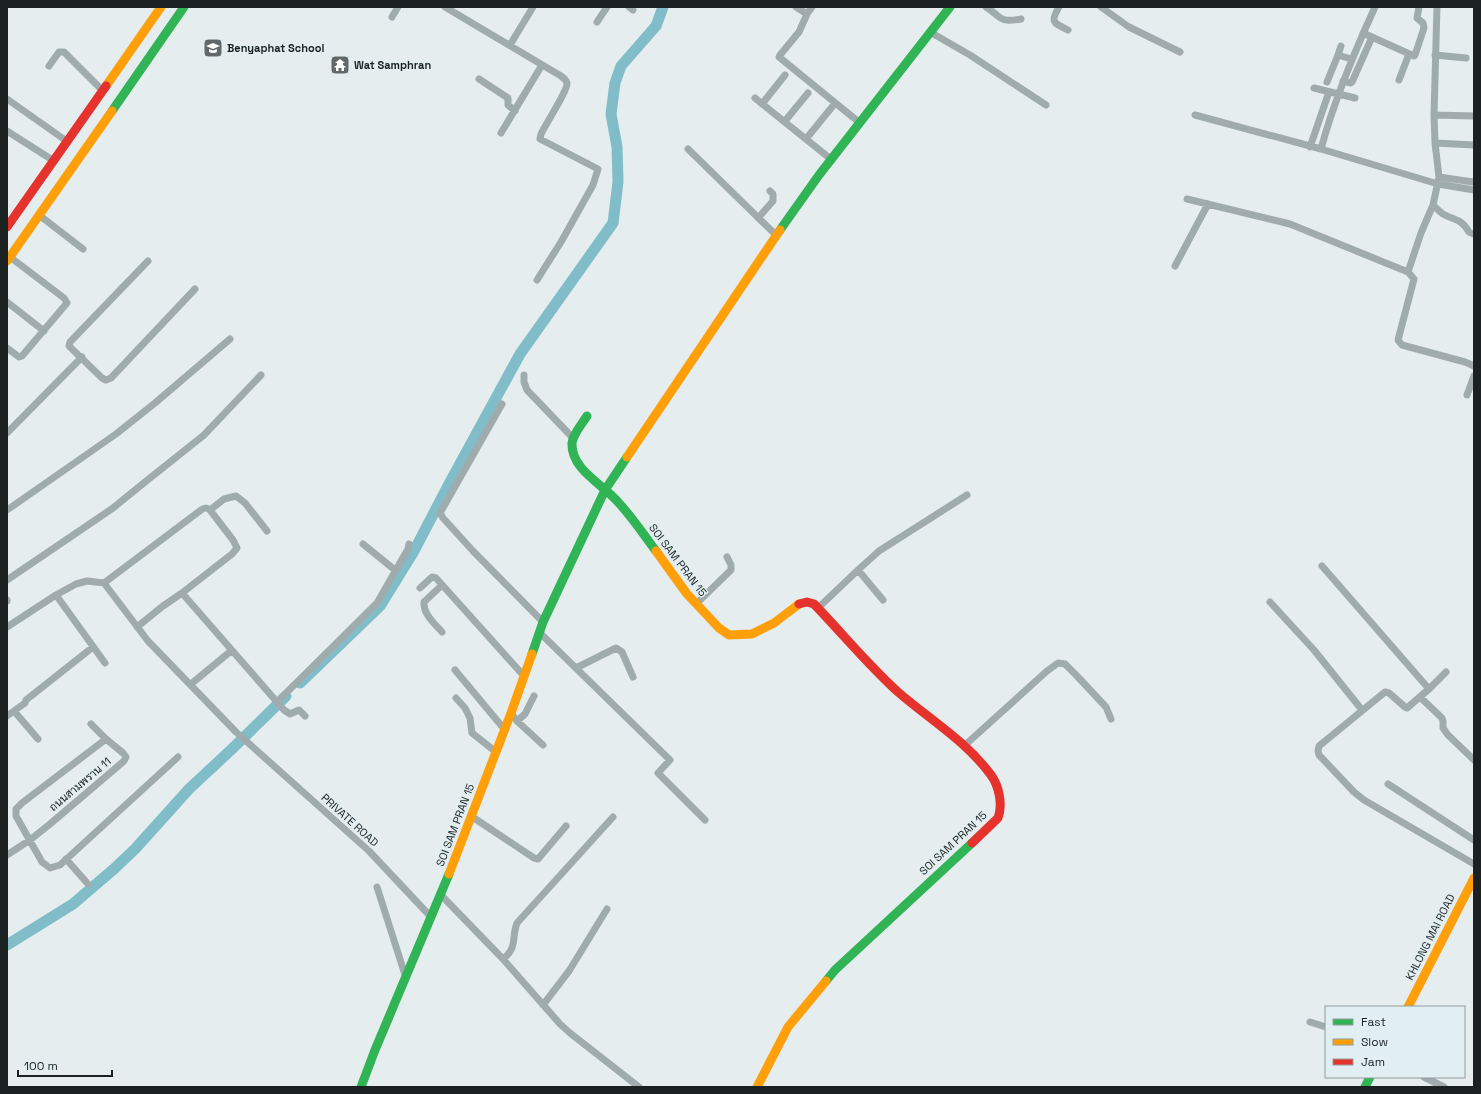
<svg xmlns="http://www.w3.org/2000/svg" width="1481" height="1094" font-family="'Space Grotesk',Sarabun,sans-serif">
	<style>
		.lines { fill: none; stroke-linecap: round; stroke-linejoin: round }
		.river { stroke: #80bdc9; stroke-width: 11 }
		.street { stroke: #a0abad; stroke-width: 7 }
		.fast { stroke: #30b455; stroke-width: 9 }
		.slow { stroke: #ff9f0a; stroke-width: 9 }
		.jam { stroke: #e5322d; stroke-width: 9 }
		.labels { text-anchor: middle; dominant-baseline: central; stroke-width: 3; stroke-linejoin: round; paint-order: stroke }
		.poi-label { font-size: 11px; font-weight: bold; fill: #1b2021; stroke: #e2eff2; text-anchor: start }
		.street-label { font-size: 11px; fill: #1b2021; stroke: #e2eff2 }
	</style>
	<rect width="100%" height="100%" fill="#e6edee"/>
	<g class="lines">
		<path class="river" d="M300,683L380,606L414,551L450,482L520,354L613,223L618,182L617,147L611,114L615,83L621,66L656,26L663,7
			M7,945L73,904L115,868L135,849L189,789L232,749L286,696"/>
		<path class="street" d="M445,7L561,76C564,78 566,80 567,83C568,90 545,125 541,134L540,139L598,169L593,185L561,242L537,280
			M629,7L633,10
			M796,7L807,14
			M812,7L807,14L799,32L780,55L779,57L860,123
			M986,7C1003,18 999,23 1021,19
			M1059,7C1050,22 1053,23 1068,30
			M1101,7L1129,27L1180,52
			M1437,7L1434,115L1435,143L1439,177L1433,205L1421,233L1408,272L1414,279L1398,340L1402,345L1465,362L1474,366
			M392,17L398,7
			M597,22L607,7
			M930,32L970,55L1046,105
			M1363,33L1414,56L1415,55L1424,28L1423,23L1417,18L1419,7
			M510,45L533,7
			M1338,55L1341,46
			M1435,55L1466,58
			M49,66L59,52H64L103,91
			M479,79L508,98V105L515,111
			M1399,80L1409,54
			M1343,81L1350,83L1352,82L1372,37
			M1327,82L1338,55L1351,59
			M1314,88L1355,98
			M755,98L832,160
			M7,99L68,142
			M762,104L785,75
			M1195,115L1321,149L1438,184L1474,190
			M1434,115L1474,116
			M785,121L808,93
			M7,131L54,161
			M501,133L542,65
			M806,139L832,107
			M1435,143L1474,145
			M1310,147L1329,92
			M688,149L776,235
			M1321,149C1334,100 1354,53 1375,7
			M1439,177L1473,182
			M1187,199L1290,224L1408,272
			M1433,205C1436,208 1439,211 1443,214C1455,221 1461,218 1469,232L1474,234
			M39,215L83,249
			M758,218L773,201V194L770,191
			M148,261L70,342L69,346L102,378L106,380L111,378L195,289
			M1175,266L1208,204
			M7,302L44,331
			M7,348L19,357L22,356L67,303L64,298L10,257
			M524,375V382L527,390L573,438
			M1467,395L1474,376
			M502,404L440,513L443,518L473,551L543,622
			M7,433L82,357
			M7,510L116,434L155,403L230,339
			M210,510L224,499L236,496L245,503L267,531
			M363,544L395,570
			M1322,566L1429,689L1407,708L1405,707L1389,693L1385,692L1319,746L1318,751L1319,755L1354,792L1364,800L1474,864
			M858,570L883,600
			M7,580L113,508L145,482L204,435L261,375
			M104,583L201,510C204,508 206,507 210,510L233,540L237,548L232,554L182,593
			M420,588L432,577L436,578L524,676
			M56,595L105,663
			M7,600V601
			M1270,602L1314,650L1362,710
			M696,604L731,570V565L727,557
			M818,608L858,570L879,551L967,495
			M7,627L56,595L76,584L87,581L104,583L148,641L236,732L369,851L431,917
			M137,627L163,606L182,593L284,710L290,714L299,710L305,716
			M442,632C435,624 423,614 424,602L442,585
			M539,632L670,760L658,773L705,820
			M576,668L616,648L622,652L633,677
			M455,670L505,730
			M191,684L231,651
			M1429,689L1446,672
			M1420,697L1442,718L1443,721V728L1448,735L1474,760
			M456,698L465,708L470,718L472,733L496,752
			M278,701L377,603L408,549L409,544
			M14,711L38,739
			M511,713L517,721L543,745
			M7,716L25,703L26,700L93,647
			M517,721L525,714L534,696
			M106,739L22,803L16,809V816L42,862L50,868L60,865L178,757
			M964,746L1047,671L1058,663L1065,664L1077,676L1106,707L1111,719
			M1388,784L1474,840
			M471,816L534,858L538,859L566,826
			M7,855L30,840L50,824L124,761L126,757L123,753L106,739L91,724
			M66,859L88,884
			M377,887L406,978
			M441,895L503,959L560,1024L570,1033L639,1087
			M503,959C518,947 511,939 517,923L613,817
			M543,1005L569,971L607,909
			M1310,1022L1326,1027
			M1424,1077L1444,1087"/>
		<path class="fast" d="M112,111L184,7
			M780,230L819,175L950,7
			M587,416C582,424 573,434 572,443C571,470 603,484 618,502C632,517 644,535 656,551
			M532,654L543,622L605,490L627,457
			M826,981L835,970L972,843
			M361,1087L375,1050L449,874
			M1365,1087L1370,1077"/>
		<path class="slow" d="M106,86L161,7
			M7,261L112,111
			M627,457L780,230
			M656,551L687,594L719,628L729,635L752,634L774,623L799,604
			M449,874L511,713L532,654
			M1408,1007L1474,878
			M757,1087L788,1027L826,981"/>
		<path class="jam" d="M7,227L106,86
			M799,604L807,602L814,604C842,633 868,665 898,692C929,719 966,741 991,775C999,786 1003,805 998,818L972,843"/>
	</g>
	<defs>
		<g id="school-square" transform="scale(1)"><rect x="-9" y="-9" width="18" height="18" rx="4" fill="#626869" stroke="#e2eff2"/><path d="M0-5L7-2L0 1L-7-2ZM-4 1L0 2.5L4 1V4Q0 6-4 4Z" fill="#fff"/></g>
		<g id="temple-square" transform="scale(1)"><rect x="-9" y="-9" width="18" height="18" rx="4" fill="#626869" stroke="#e2eff2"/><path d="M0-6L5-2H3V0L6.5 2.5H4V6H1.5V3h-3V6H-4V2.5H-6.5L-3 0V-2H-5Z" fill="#fff"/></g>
	</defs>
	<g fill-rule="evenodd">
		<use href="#school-square" x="213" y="48"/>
		<use href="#temple-square" x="340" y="65"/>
	</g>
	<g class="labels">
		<g class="poi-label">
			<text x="227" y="48">Benyaphat School</text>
			<text x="354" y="65">Wat Samphran</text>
		</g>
		<g class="street-label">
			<text transform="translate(678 560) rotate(53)">SOI SAM PRAN 15</text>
			<text transform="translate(80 784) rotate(-40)">ถนนสามพราน 11</text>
			<text transform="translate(350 820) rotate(42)">PRIVATE ROAD</text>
			<text transform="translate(455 825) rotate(-69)">SOI SAM PRAN 15</text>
			<text transform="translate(953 843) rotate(-43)">SOI SAM PRAN 15</text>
			<text transform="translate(1430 937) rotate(-63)">KHLONG MAI ROAD</text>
		</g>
	</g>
	<rect width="1481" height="1094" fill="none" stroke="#1b2021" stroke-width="16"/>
	<rect x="1325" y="1006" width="140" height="72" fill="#e2eff2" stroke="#929c9e"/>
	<rect x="1333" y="1019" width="20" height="6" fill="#30b455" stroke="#929c9e"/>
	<text x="1361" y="1026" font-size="12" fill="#1b2021">Fast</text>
	<rect x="1333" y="1039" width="20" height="6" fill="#ff9f0a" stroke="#929c9e"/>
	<text x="1361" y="1046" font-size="12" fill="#1b2021">Slow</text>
	<rect x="1333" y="1059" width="20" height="6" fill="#e5322d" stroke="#929c9e"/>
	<text x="1361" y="1066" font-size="12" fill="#1b2021">Jam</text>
	<path d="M18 1070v6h94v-6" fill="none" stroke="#1b2021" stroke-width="2"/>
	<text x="24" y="1070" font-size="12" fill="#1b2021" stroke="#e2eff2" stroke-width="3" paint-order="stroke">100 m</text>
</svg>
